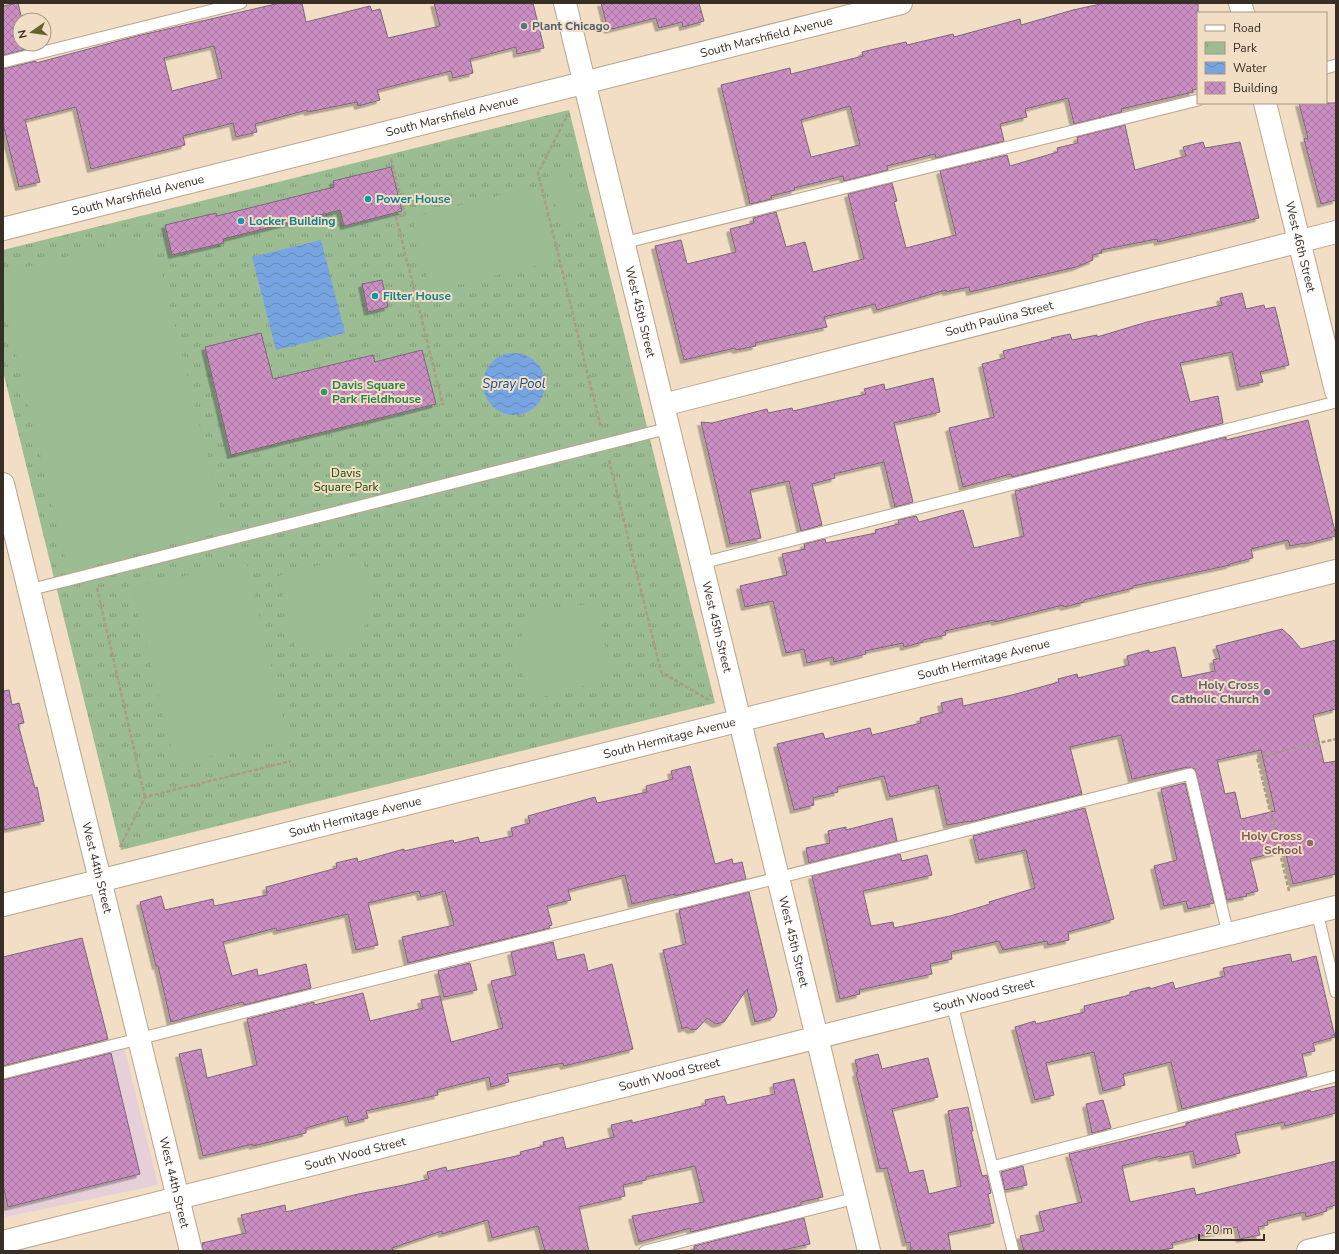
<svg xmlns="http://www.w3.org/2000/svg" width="1339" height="1254" font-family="'Nunito Sans',sans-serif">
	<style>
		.industrial { fill: #e7cfda }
		.park { fill: url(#park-tufts) }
		.pitch { fill: #9cbc93 }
		.water { fill: url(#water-waves) }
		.building { fill: url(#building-cross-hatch); stroke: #7d6679; fill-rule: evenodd; filter: url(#shadow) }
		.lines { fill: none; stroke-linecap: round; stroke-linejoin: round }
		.lane-casing { stroke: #b9a58e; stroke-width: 13 }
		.street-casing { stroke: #b9a58e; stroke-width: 24 }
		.path { stroke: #ab9a88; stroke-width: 2.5; stroke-dasharray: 4 2; stroke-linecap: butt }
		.lane { stroke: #fff; stroke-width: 11 }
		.street { stroke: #fff; stroke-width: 22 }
		.service-dot { fill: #5c6f8a; stroke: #f2ddc5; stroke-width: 1.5 }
		.culture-dot { fill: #0f9aa8; stroke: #f2ddc5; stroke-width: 1.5 }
		.leisure-dot { fill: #2e9e5b; stroke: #f2ddc5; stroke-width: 1.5 }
		.worship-dot { fill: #6b7280; stroke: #f2ddc5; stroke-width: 1.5 }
		.education-dot { fill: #8d6e63; stroke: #f2ddc5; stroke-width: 1.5 }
		.labels { text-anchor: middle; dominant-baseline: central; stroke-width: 4; stroke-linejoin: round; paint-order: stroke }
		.service-label { font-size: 12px; font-weight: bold; fill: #4e5e75; stroke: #f2ddc5; text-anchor: start }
		.street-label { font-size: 12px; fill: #372e25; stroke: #f2ddc5 }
		.culture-label { font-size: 12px; font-weight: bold; fill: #0d838f; stroke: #f2ddc5; text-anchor: start }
		.leisure-label { font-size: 12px; font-weight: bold; fill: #27864d; stroke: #f2ddc5; text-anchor: start }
		.park-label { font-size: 12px; fill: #1b4a09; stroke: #f2ddc5 }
		.worship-label { font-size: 12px; font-weight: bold; fill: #5b616d; stroke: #f2ddc5; text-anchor: end }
		.education-label { font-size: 12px; font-weight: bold; fill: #785e54; stroke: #f2ddc5; text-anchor: end }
		.water-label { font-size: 13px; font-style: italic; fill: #0d4e95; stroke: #f2ddc5 }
	</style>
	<defs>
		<pattern id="park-tufts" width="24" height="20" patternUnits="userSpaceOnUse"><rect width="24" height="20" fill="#9cbc93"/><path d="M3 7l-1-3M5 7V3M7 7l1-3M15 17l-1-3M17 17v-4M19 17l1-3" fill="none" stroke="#809978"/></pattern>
		<pattern id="water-waves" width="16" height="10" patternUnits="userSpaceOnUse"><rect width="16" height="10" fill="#76a5e1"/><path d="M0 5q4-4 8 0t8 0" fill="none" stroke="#6287b6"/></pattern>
		<pattern id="building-cross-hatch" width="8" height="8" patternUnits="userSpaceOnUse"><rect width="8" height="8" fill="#cc8fc4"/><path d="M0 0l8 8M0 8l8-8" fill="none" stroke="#a6759f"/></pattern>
		<filter id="shadow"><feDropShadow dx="-3.5" dy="3.5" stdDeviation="0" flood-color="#0004"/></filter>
	</defs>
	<rect width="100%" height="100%" fill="#f2ddc5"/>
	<path class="industrial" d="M123,1043L158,1185L5,1217L3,1206V1073Z"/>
	<path class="park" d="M569,110L715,703L121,850L3,371V250Z"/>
	<path class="pitch" d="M568,170L580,218L560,223L548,174Z
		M539,186L556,261L431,291L412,217Z
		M152,234L226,531L68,570L3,300V273Z
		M359,555C364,567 372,579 373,592C376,615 356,648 333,653C322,655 307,652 296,651L278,576Z
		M247,563L288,740L175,764L132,587Z
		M570,604L594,606L614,678L539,698L533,694L524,678L517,655L520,639L532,621L542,613Z"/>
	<path class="water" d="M321,240L345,333L276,350L252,257Z
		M483 384a31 31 0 1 1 62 0a31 31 0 1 1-62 0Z"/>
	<path class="building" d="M18,3L22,20H20V44H27L28,49L3,55V6Z
		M280,3H302L306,22L370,6L372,11L380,9L388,38L440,26L434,3H533L544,48L517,54L516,47L470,59L473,73L453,78L451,71L377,90L380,100L358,106L357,102L308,112L307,110L255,124L257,132L236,137L233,123L183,136L185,145L91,169L76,107L25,120L40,182L19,187L3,124V69L36,61V63L137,36ZM214,46L222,78L172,91L164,58Z
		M601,3H699L704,21L683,27L682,22L659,28L656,18L608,30Z
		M1105,3H1198V89L1192,90L1193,92L1121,109L1122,112L1074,124L1068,98L1025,109L1027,117L1000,124L1004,141L936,158L935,154L887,166L888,170L844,181L843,176L794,188L795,190L771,196L772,199L750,204L721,85L790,68L791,74L863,56L862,52L883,47L906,42L907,45L953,34L954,37L1020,19L1021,25L1073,10ZM850,106L860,145L811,157L801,120Z
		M1299,103H1336V200L1321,204L1304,139L1308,138Z
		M1125,125L1135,170L1186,156L1183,147L1203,142L1205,148L1240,142L1259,218L1158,242L1157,239L1101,250L1102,253L1092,255L1093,260L1076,267L970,292L969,287L946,292V290L877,310L875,304L824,317L827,327L755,343L756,346L736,350L735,348L684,360L655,246L681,240L687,264L736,252L730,229L754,223L753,218L776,212L786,247L805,242L813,272L864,259L848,194L892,183L897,201L894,202L906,248L956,235L940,171L1007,155L1010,166L1058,152L1057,148L1078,143L1077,137Z
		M391,167L402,211L344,226L340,210L223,239L224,243L172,255L165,225L216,213L217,216L334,187L333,181Z
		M382,280L388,307L368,312L362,284Z
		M1242,293L1246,309L1264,305L1265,309L1275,307L1289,365L1260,372L1263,382L1240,387L1232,352L1180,363L1190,402L1218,396L1223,423L1012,477L1011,474L963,487L949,428L994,417L982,364L1005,358L1003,351L1052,339L1051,338L1070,334L1072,340L1097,335V337L1147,322L1222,305L1220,298Z
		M261,333L273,379L373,355L375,362L422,350L436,404L231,455L205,347Z
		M933,378L940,412L894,423L913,502L895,507L884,462L834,474L835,478L812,484L822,525L801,531L789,481L750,490L761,538L730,544L701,422L712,423L767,409L768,413L792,408L793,411L866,394L864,389L884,384L885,390Z
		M1308,420L1336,536L1305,544V543L1290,546L1288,540L1251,549L1253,558L1230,564V565L1133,586V588L1084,600V602L1064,607L1063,605L995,622L994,620L945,631L946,635L923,640V642L904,647L903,643L865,651L866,654L834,662L833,657L807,663L804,649L786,653L773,601L745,607L740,586L787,575L782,554L805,549L804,544L825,539L826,543L876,533L875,530L899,524L898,520L916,516L919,522L963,510L974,548L1024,536L1015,491L1226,437V440Z
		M1282,629L1291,637L1301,649L1336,640V709L1313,715L1324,763L1336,761V874L1293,884L1285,850L1250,859L1258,891L1246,894L1247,896L1227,900L1195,769L1188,767L1132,779L1121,735L1070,747L1082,794L970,822L969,821L947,825L938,785L890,797L884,776L837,787L838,792L813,798L814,805L794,810L777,744L823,733L825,739L870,728L872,735L921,723L920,718L943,712L941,703L962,698L963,706L1012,695L1059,682L1058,679L1077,674L1078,678L1129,665L1127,656L1149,650V653L1175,647L1182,678L1215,671L1213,660L1220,658L1216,646ZM1261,750L1275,811L1241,819L1235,792L1225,794L1217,760Z
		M9,690L12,705L19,703L24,723L18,724L35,788L37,787L44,821L3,830V691Z
		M690,766L715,864L732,859L733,864L742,862L746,879L675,896V894L632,904L625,875L568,890L571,900L547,906L552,925L549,926L550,928L408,963L402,937L454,925L445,891L421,897L419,891L368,903L378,945L356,950L348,914L277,931L276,928L223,942L232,976L257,969L258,976L306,964L311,988L244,1005L243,1002L171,1022L158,966H156L140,902L161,896L165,910L213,899L214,906L267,895L266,887L337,868L336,863L357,858L358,862L404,849V851L453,840L454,843L478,837L480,843L513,836L511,828L530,823L528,816L595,797L597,803L647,792L646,786L673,779L671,771Z
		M1185,783L1214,903L1188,909L1186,901L1164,906L1154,866L1177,860L1161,789Z
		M1085,808L1114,919L1068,932L1069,940L1048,945L1047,941L1003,950L999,941L951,952L952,959L930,964L932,974L859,990L860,994L840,999L812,876L900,854L902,861L927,855L932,875L863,891L871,926L893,922L894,928L950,916L990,904L989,902L1035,888L1026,850L979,860L973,836Z
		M892,818L897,841L809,863L806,848L830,843L828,831L846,827V830Z
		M749,892L777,1010L774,1017L755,1022L747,989L724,1022L716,1024L707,1018L697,1029L691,1030L687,1027L682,1029L663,950L686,944L679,910Z
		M82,938L108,1039L3,1066V957Z
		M553,942L557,960L584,954L588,971L612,964L633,1049L564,1066L563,1063L507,1074L509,1082L491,1087L489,1077L437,1090L438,1095L366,1111L368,1118L349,1123L347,1116L306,1128V1133L253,1146V1144L203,1156L179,1054L201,1049L207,1078L257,1065L247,1019L314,1002V1005L363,993L370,1021L423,1008L421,1000L440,996L451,1042L503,1028L491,981L516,975L511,952Z
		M1290,954L1292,962L1316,956L1335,1037L1313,1043L1315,1051L1302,1054L1307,1076L1182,1109L1171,1062L1123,1074L1125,1085L1103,1091L1094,1052L1046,1063L1054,1095L1035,1100L1015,1027L1035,1021L1036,1024L1085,1012L1084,1006L1130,995V992L1150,987V989L1173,982L1175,989L1225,976L1223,968Z
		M470,963L477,990L444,997L438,971Z
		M111,1053L140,1174L8,1207L3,1185V1080Z
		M878,1054L882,1069L928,1058L938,1097L892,1109L909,1173L923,1170L929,1194L961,1186L948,1111L968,1107L973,1131H971L982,1176L987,1175L991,1193L988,1194L994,1223L948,1233L951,1251H911L910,1242L906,1243L887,1168L880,1169L856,1073L858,1072L855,1060Z
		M794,1079L823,1197L801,1202V1205L691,1232L690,1228L639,1242L632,1216L704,1202L695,1166L646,1177V1180L623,1185L625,1196L579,1207L589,1251H545L538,1226L492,1238L488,1220L442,1234V1231L392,1248L393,1251H203L202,1243L246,1233L241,1215L285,1205L286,1212L358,1194L404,1185L429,1179L427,1172L446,1167L447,1171L521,1155L520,1152L544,1146L543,1142L563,1137L566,1149L614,1137L611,1125L632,1120V1123L706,1105L705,1100L724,1096L727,1105L775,1094L773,1084Z
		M1336,1086V1113L1285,1126L1284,1122L1235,1133L1240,1153L1196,1165L1193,1151L1162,1158L1161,1156L1122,1166L1130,1202L1194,1188L1196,1195L1336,1161V1205L1326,1208L1327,1211L1306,1217L1305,1212L1267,1221L1268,1225L1258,1227L1260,1235L1240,1239L1237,1227L1172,1243L1173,1248L1156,1251H1024L1020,1236L1044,1231L1039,1212L1082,1202L1069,1154L1186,1126V1123L1310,1090L1311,1092Z
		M1103,1100L1111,1128L1092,1133L1086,1104Z
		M1023,1166L1027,1185L1005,1190L1001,1172Z
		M804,1218L810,1244L779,1251H694V1246Z"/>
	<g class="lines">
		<g class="lane-casing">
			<path id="lane" d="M3,62L241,3
				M1326,68L1336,65
				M623,243L1198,100
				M702,563L1336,402
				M29,590L669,428
				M1317,912L1336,992
				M952,1004L1013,1251
				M3,1073L1190,774L1228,934
				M992,1167L1336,1076
				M645,1251L856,1198"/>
		</g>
		<g class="street-casing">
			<g id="street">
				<path id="s1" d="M565,3L869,1251"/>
				<path d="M1240,3L1243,13"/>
				<path id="s2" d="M1265,103L1336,391"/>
				<path id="s3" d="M3,229L901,3"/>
				<path id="s4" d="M663,405L1336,232"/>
				<path id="s5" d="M3,484L191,1251"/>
				<path id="s6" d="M3,905L1336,571"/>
				<path id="s7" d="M3,1242L1336,907"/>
				<path d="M1308,1251L1336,1244"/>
			</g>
		</g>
		<path class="path" d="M566,118L538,173L601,428
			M391,159L405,214L396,217L443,405
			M609,460L661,672L709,700
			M97,588L145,797
			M120,847L145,797L291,761
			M1289,891L1257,757L1336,739"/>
		<use href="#lane" class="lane"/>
		<use href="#street" class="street"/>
	</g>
	<circle class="service-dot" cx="524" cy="26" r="4"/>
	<g class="culture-dot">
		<circle cx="368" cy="199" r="4"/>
		<circle cx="241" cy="221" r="4"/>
		<circle cx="375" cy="296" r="4"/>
	</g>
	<circle class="leisure-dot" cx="324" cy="392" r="4"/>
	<circle class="worship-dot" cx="1267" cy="692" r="4"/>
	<circle class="education-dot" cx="1310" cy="843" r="4"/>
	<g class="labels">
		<g class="service-label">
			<text x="532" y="26">Plant Chicago</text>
		</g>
		<g class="street-label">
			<text stroke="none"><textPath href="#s3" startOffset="787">South Marshfield Avenue</textPath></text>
			<text stroke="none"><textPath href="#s3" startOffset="463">South Marshfield Avenue</textPath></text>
			<text stroke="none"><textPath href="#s3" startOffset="139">South Marshfield Avenue</textPath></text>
			<text stroke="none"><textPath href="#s2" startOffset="148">West 46th Street</textPath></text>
			<text stroke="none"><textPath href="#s1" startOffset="318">West 45th Street</textPath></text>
			<text stroke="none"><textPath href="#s4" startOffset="347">South Paulina Street</textPath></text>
			<text stroke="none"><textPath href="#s1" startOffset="642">West 45th Street</textPath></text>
			<text stroke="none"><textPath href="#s6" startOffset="1011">South Hermitage Avenue</textPath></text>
			<text stroke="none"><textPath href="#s6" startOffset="687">South Hermitage Avenue</textPath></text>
			<text stroke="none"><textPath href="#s6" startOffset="363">South Hermitage Avenue</textPath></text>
			<text stroke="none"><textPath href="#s5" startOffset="395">West 44th Street</textPath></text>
			<text stroke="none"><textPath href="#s1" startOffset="966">West 45th Street</textPath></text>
			<text stroke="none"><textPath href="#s7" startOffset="1011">South Wood Street</textPath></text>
			<text stroke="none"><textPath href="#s7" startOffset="687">South Wood Street</textPath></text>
			<text stroke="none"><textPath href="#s7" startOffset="363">South Wood Street</textPath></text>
			<text stroke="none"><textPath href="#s5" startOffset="719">West 44th Street</textPath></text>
		</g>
		<g class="culture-label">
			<text x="376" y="199">Power House</text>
			<text x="249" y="221">Locker Building</text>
			<text x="383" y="296">Filter House</text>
		</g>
		<g class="leisure-label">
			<text x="332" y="385">Davis Square<tspan x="332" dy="14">Park Fieldhouse</tspan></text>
		</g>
		<g class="park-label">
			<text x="346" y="473">Davis<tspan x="346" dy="14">Square Park</tspan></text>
		</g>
		<g class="worship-label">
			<text x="1259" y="685">Holy Cross<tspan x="1259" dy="14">Catholic Church</tspan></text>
		</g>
		<g class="education-label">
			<text x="1302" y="836">Holy Cross<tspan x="1302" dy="14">School</tspan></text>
		</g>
		<g class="water-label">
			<text x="514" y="384">Spray Pool</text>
		</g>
	</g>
	<rect width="1339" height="1254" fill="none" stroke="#372e25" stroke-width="8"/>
	<rect x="1197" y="12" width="130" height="92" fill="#f2ddc5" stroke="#a79785"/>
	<rect x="1205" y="25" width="20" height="6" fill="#ffffff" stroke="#a79785"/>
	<text x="1233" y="32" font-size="12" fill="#372e25">Road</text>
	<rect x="1205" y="42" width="20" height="12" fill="url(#park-tufts)" stroke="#a79785"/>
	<text x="1233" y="52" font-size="12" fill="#372e25">Park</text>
	<rect x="1205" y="62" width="20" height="12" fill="url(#water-waves)" stroke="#a79785"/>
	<text x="1233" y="72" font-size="12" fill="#372e25">Water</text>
	<rect x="1205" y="82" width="20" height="12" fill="url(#building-cross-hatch)" stroke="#a79785"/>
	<text x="1233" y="92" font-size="12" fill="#372e25">Building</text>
	<g transform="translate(32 32) rotate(257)"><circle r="19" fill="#f2ddc5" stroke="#a79785"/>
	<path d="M0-3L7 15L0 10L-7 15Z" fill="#67612d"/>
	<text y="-6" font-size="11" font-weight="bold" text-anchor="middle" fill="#372e25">N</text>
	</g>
	<path d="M1199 1234v6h65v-6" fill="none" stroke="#372e25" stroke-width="2"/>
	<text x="1205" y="1234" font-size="12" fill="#372e25" stroke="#f2ddc5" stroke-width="3" paint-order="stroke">20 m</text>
</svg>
